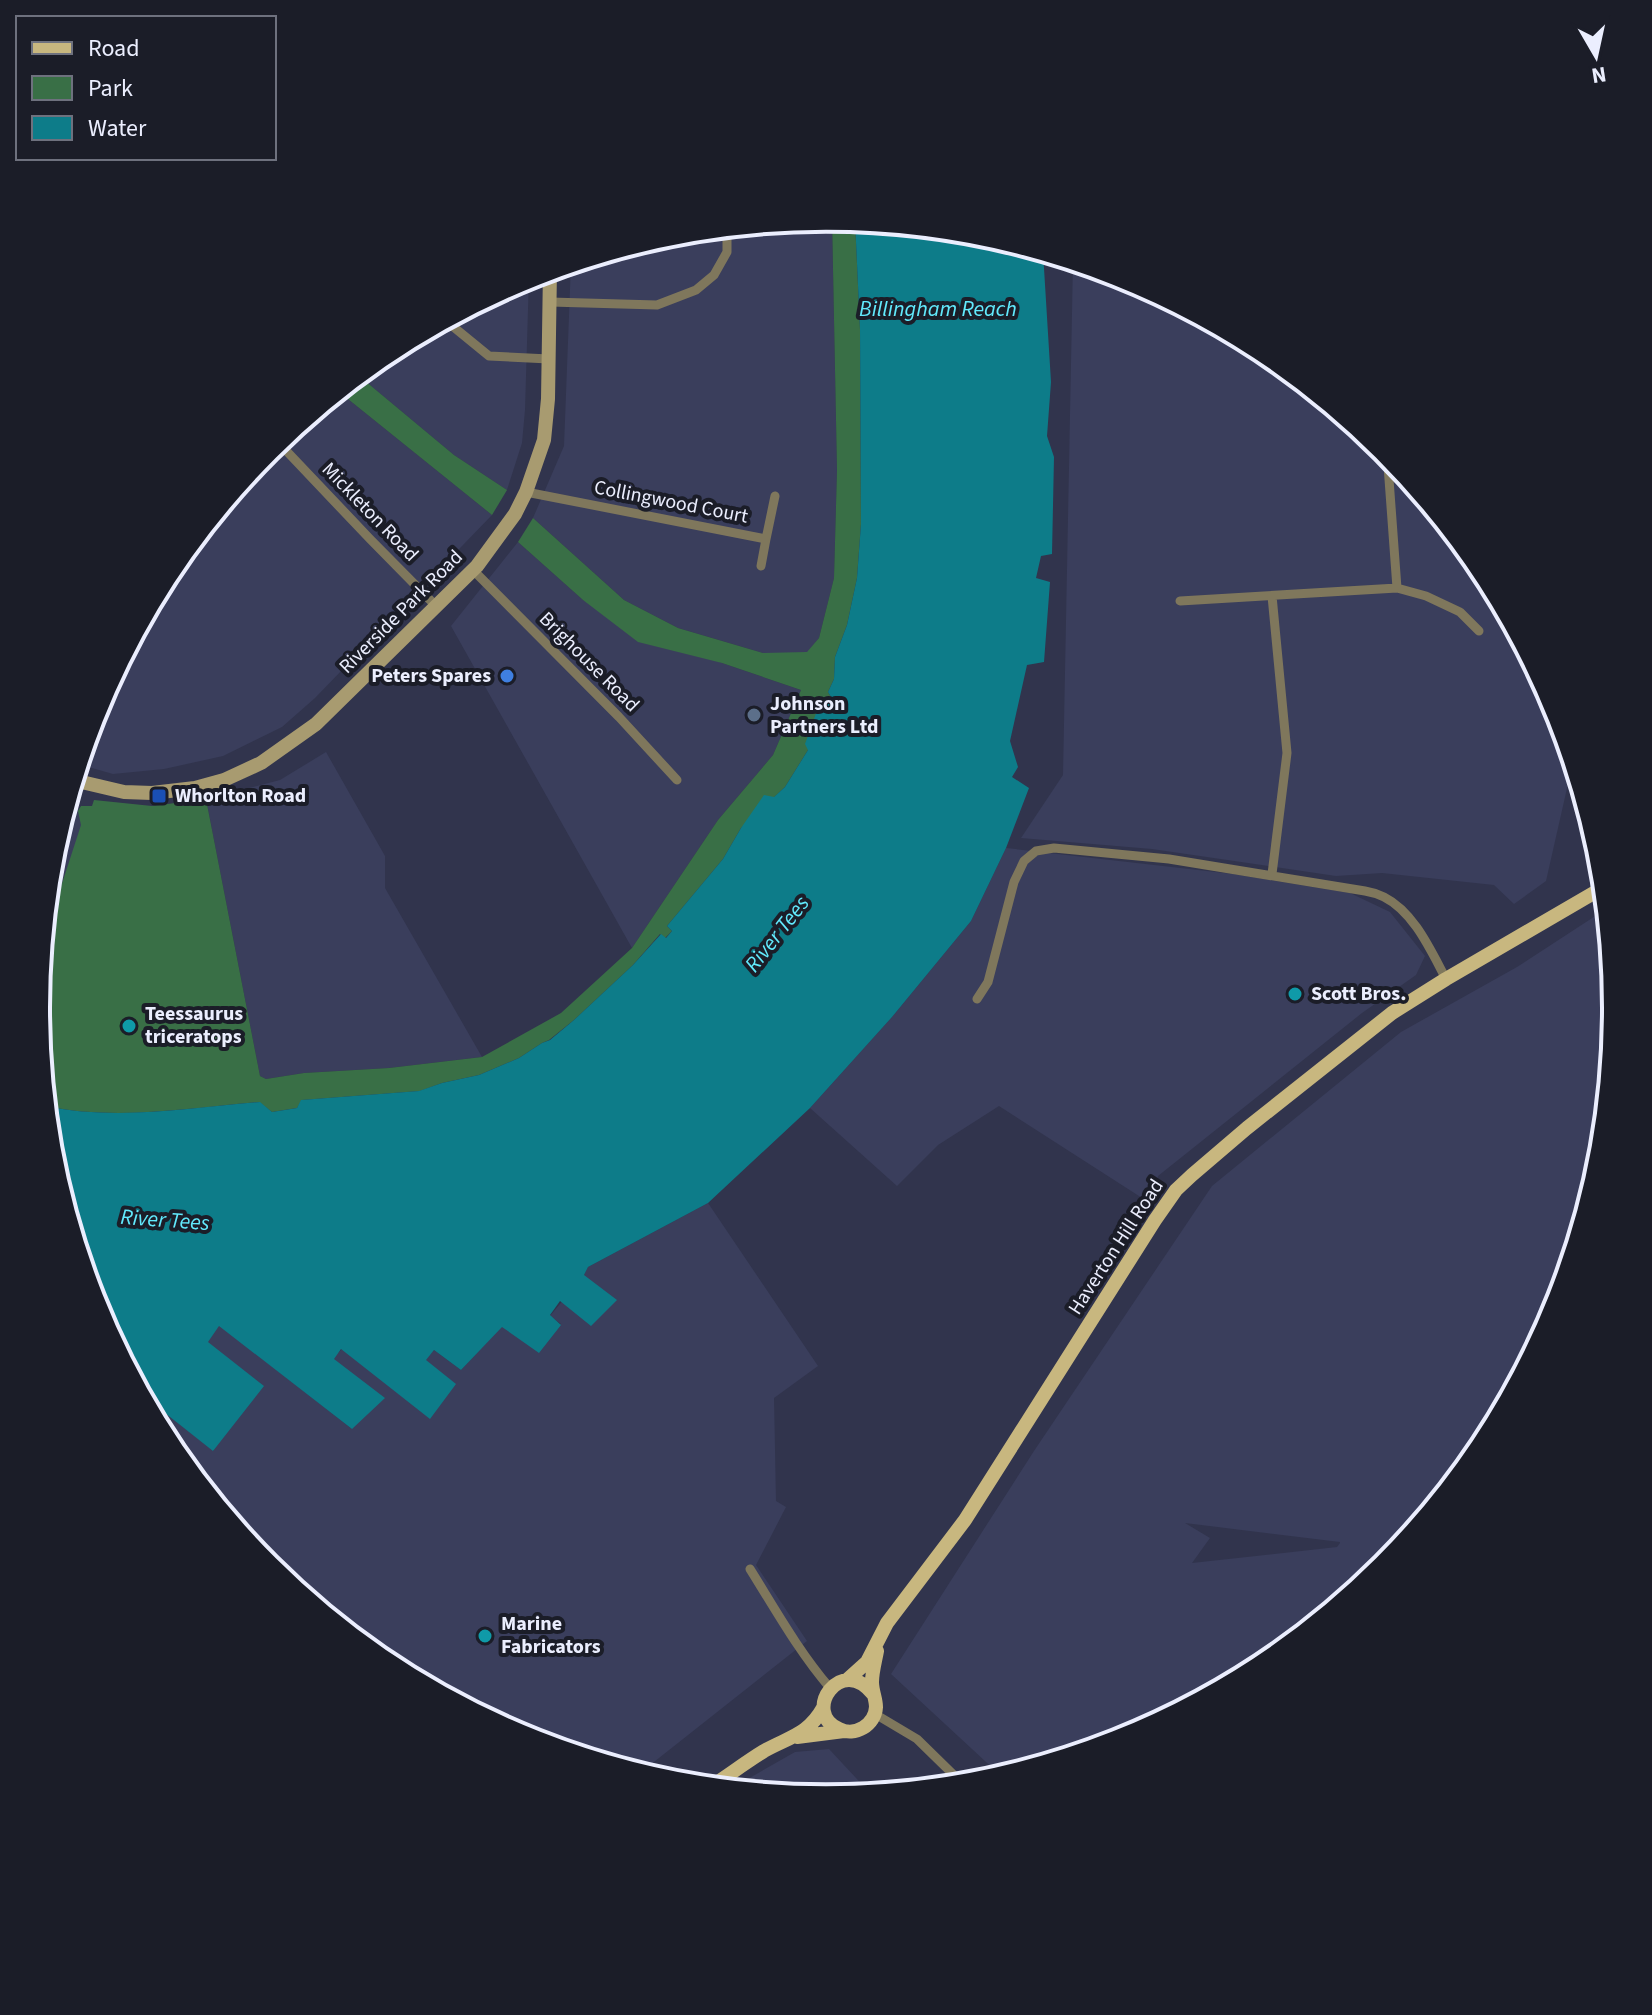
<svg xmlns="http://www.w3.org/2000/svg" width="1652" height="2015" font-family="'Source Sans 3',sans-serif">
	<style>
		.built { fill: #3a3e5c; fill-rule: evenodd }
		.green { fill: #396f46 }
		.water { fill: #0d7c89 }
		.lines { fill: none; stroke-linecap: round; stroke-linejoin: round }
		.street { stroke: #7f775c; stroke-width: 9 }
		.secondary { stroke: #a89b70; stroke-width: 14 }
		.primary { stroke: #c8b77f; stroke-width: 14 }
		.shop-dot { fill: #3f7fe0; stroke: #1b1d28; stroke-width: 3 }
		.service-dot { fill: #5c6f8a; stroke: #1b1d28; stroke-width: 3 }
		.transit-dot { fill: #1a4fb4; stroke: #1b1d28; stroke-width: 3 }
		.culture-dot { fill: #0f9aa8; stroke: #1b1d28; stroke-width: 3 }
		.labels { text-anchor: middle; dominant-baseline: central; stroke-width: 8; stroke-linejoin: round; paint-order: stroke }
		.street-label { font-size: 20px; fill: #ebeefe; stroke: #1b1d28 }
		.poi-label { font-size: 20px; font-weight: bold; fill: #ebeefe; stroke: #1b1d28; text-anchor: start }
		.water-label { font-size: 22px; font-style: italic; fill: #62eafd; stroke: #1b1d28 }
		.rim { fill: none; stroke: #ebeefe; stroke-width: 4 }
	</style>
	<rect width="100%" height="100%" fill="#31344d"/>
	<path class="built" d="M826,218H832L837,470L834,578L819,638L807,653H763L678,628L624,600L533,518L564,446L571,263L672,233Z
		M1073,261L1129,278L1265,351L1385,449L1483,569L1556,706L1570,753V775L1546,881L1514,904L1494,885L1382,873L1336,876L1152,849L1021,838L1063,775Z
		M529,276L525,410L522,443L507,490L454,455L358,375L387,350Z
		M338,391L492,515L315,698L282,727L223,756L164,769L113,774L78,764L96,705L169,568L268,449Z
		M518,542L583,600L722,663L801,690L773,755L718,820L632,948L451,626Z
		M326,752L385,856V888L482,1057L389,1068L304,1073L266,1079L260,1076L206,799L280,780Z
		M66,804L89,812L41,957L51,853Z
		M1006,848L1233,874L1350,893L1390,912L1425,956L1416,975L1362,1013L1158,1176L1153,1205L999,1106L938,1145L897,1186L810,1108L892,1017L971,921Z
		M1606,909L1616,1008L1601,1162L1556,1310L1483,1447L1384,1566L1265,1665L1128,1738L1003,1775L999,1774L891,1674L1034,1451L1212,1186L1401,1032L1517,967ZM1185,1523L1340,1542V1543L1337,1547L1192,1563L1210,1538Z
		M708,1203L818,1366L774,1398L776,1501L786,1507L756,1565L807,1641L640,1773L523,1737L387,1664L267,1566L169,1446L141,1394L214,1451L207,1342L219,1325L352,1429L333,1358L342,1349L425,1360L434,1350L461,1370L502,1326L561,1324L550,1316L584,1275L588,1267Z
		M829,1749L870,1793L826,1797L732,1788L795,1752Z"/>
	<path class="green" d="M832,218L855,220L860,329L861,524L857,578L847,625L835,657L834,679L828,692L831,697L824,707L819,705L808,750L785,787L741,828L723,859L667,926L672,931L665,938L660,934L633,965L574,1020L549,1040L542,1043L519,1058L479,1075L442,1083L420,1091L302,1100L297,1108L272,1112L259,1102C189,1108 115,1121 46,1106L36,1007L42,945L81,825L78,811L81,806H92L94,800L152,806L206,799L260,1076L266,1079L304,1073L389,1068L482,1057L561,1013L632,948L718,820L773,755L801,690L722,663L638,642L583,600L518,542L533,518L624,600L678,628L763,653L807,652L819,638L834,578L837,470Z
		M358,375L454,455L507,490L492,515L338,391Z"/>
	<path class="water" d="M855,220L981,233L1043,252L1051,382L1047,436L1054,457L1052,554L1041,556L1036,578L1050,582L1044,662L1027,665L1010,741L1018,767L1012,777L1029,788L1006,848L971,921L892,1017L810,1108L708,1203L588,1267L584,1275L617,1300L591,1326L560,1301L550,1315L561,1325L539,1353L502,1327L461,1370L434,1350L426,1360L456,1384L430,1419L341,1349L334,1359L385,1398L352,1429L219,1326L208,1342L264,1386L213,1451L141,1394L96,1309L51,1161L46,1106C116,1121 189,1108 260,1102L272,1112L297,1108L301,1100L419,1091L442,1083L479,1075L519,1058L542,1043L550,1040L574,1020L633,965L661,934L666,938L672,931L667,926L723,859L741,828L764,795L774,797L785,787L808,750L805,744L819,705L824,707L831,697L828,692L834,679L835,657L847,625L857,578L861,524L860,329Z"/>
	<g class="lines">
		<path class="street" d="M550,302L657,305L696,290L714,275L727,252V227
			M445,320L489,356L549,359
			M277,441L370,539L437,607
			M1387,452L1397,588
			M526,492L766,539L775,496
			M761,566L766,539
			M473,570L619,717L677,780
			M1180,601L1397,588L1426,596L1460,612L1479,631
			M1272,874L1287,753L1272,596
			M977,999L988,982L1014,882L1024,861L1036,851L1054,848L1169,859L1365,891C1371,892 1378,894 1384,897C1414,912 1431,951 1446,979
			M750,1569C775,1609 799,1652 830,1688
			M875,1714L917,1739L963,1784"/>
		<path class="secondary" d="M73,780L124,792L152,793L195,788L224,780L261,763L316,724L477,566L515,514L526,492L544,440L548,399L550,270"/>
		<path class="primary" d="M847,1680L867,1662L887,1623L965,1520L1155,1220L1176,1190L1192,1175L1247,1128L1392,1013L1446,979L1604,887
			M873,1694C841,1653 801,1713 839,1729C855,1737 875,1725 876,1707C876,1699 872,1691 872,1682C872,1672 875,1662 877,1651
			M797,1737L844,1731
			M712,1786C729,1775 746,1762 764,1751C789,1737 808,1735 823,1708"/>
	</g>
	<circle class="shop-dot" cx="507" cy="676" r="8"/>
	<circle class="service-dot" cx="754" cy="715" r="8"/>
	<rect class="transit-dot" x="151" y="788" width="16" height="16" rx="4"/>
	<g class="culture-dot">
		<circle cx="1295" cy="994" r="8"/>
		<circle cx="129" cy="1026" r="8"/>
		<circle cx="485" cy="1636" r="8"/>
	</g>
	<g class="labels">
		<g class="street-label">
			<text transform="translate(671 502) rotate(11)">Collingwood Court</text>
			<text transform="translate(370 512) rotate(46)">Mickleton Road</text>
			<text transform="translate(401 612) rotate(-45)">Riverside Park Road</text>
			<text transform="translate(589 662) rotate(45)">Brighouse Road</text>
			<text transform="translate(1116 1247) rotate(-57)">Haverton Hill Road</text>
		</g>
		<g class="poi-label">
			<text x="491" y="676" text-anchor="end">Peters Spares</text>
			<text x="770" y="704">Johnson<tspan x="770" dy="23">Partners Ltd</tspan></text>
			<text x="175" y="796">Whorlton Road</text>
			<text x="1311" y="994">Scott Bros.</text>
			<text x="145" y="1014">Teessaurus<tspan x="145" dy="23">triceratops</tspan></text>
			<text x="501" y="1624">Marine<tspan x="501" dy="23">Fabricators</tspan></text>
		</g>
		<g class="water-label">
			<text x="938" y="309">Billingham Reach</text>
			<text transform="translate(777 934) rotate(-52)">River Tees</text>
			<text transform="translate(165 1220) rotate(4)">River Tees</text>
		</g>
	</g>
	<path d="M0 0H1652V2015H0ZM50 1008a776 776 0 1 1 1552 0a776 776 0 1 1-1552 0Z" fill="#1b1d28" fill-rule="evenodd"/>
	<path class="rim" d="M50 1008a776 776 0 1 1 1552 0a776 776 0 1 1-1552 0Z"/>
	<rect x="16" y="16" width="260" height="144" fill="#1b1d28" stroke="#6e717e" stroke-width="2"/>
	<rect x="32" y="42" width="40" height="12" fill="#c8b77f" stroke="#6e717e" stroke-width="2"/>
	<text x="88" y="56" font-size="24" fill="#ebeefe">Road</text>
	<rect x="32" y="76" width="40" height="24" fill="#396f46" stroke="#6e717e" stroke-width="2"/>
	<text x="88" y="96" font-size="24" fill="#ebeefe">Park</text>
	<rect x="32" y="116" width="40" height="24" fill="#0d7c89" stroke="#6e717e" stroke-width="2"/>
	<text x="88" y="136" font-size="24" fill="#ebeefe">Water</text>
	<g transform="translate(1596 56) rotate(171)" stroke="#1b1d28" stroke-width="6" paint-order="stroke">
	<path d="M0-6L14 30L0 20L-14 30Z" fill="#ebeefe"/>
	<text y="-12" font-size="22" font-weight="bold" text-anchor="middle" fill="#ebeefe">N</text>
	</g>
</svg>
